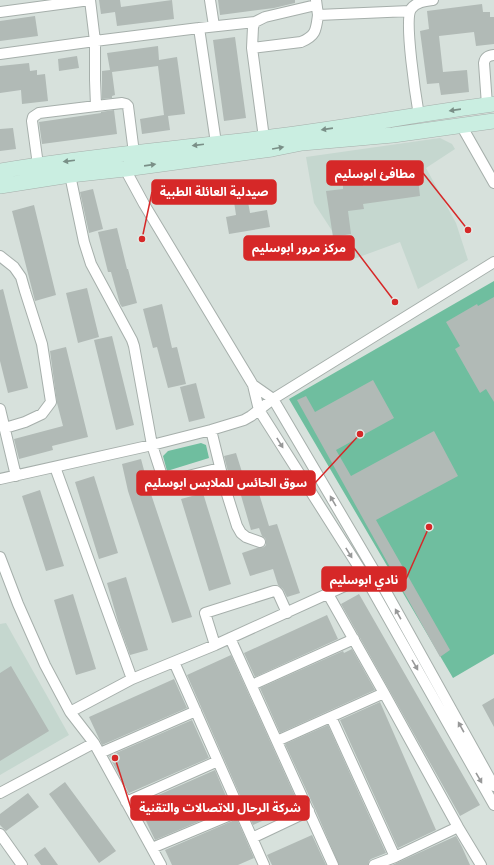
<svg xmlns="http://www.w3.org/2000/svg" width="494" height="865" font-family="Karla,'Noto Sans Arabic',sans-serif">
	<style>
		.built { fill: #c5d7cf }
		.green { fill: #6fbe9f }
		.building { fill: #b1bab6 }
		.lines { fill: none; stroke-linecap: round; stroke-linejoin: round }
		.street-casing { stroke: #a6afab; stroke-width: 12 }
		.secondary-casing { stroke: #a6afab; stroke-width: 16 }
		.street { stroke: #fff; stroke-width: 10 }
		.secondary { stroke: #caeee1; stroke-width: 15 }
		.oneway { fill: #7a8f87 }
		.oneway2 { fill: #979898 }
		.leader { fill: none; stroke: #d62828; stroke-width: 1.5 }
		.callout-dot { fill: #d62828; stroke: #e4eee9; stroke-width: 1.5 }
		.callout { fill: #d62828; stroke: #d62828; stroke-width: 1.5 }
		.callout-label { font-size: 12px; text-anchor: middle; font-weight: bold; fill: #fff }
	</style>
	<rect width="100%" height="100%" fill="#d7e1dc"/>
	<path class="built" d="M440,138L452,144L455,149L426,168L456,223L468,260L418,289L400,242L351,260L314,203L306,157Z
		M6,623L69,735L0,775V624Z"/>
	<path class="green" d="M494,281V654L453,678L289,399Z
		M201,443L206,445L209,458L167,471L163,456L168,451Z"/>
	<path class="building" d="M99,0H120L121,7L172,0L174,19L117,26L115,12L101,14Z
		M218,0H295V3L274,8L220,15Z
		M482,4L483,12H490V17H494V44L476,46L474,32L439,36L443,72L467,70L469,92L441,95L439,83L427,84L420,31L429,29L427,11Z
		M35,16L38,36L0,41V21Z
		M235,37L246,118L224,121L213,40Z
		M158,46L159,60L177,57L185,114L168,116L170,130L142,134L140,119L164,115L158,66L112,72L115,95L112,96V98L102,99V71L110,70L107,53Z
		M77,56L79,68L59,71L58,59Z
		M29,63L30,71L37,70V75L45,74L48,101L22,104L21,90L0,93V66Z
		M114,110L117,134L42,144L39,122L101,113V112Z
		M13,128L16,149L0,151V129Z
		M418,179L420,196L363,204L364,209L348,211L351,234L333,237L326,191L343,189V185L363,183V186Z
		M245,185L250,213L267,210L270,227L229,234L226,217L236,215L232,188Z
		M93,189L103,229L89,233L80,192Z
		M34,205L56,295L35,301L12,211Z
		M117,228L127,269H128L137,303L122,307L120,304L111,272H108L98,232Z
		M87,288L99,337L78,343L66,293Z
		M3,289L28,388L8,393L0,361V290Z
		M494,297V402L486,389L480,393L455,349L460,346L446,322L477,304L478,306Z
		M162,304L172,348L177,347L186,384L168,388L157,347L153,348L143,309Z
		M112,336L134,425L116,430L94,340Z
		M66,347L88,437L52,446L53,450L19,459L14,439L63,426L57,403L50,351Z
		M373,380L394,418L336,450L351,476L434,431L458,476L376,520L450,650L440,657L297,400L306,396L315,412Z
		M196,383L205,418L189,422L180,387Z
		M236,453L247,488L233,492L224,456Z
		M141,459L148,485L192,617L172,623L128,491L122,464Z
		M94,476L118,553L99,559L75,482Z
		M257,487L269,526L277,524L300,593L287,597L283,589L278,585L273,569L250,576L242,553L257,548H261L264,547L266,545V541L265,538L262,536L259,528L251,530L240,492Z
		M40,490L64,566L46,571L22,496Z
		M203,493L231,584L209,591L181,499Z
		M126,577L148,650L130,655L119,625L107,583Z
		M73,594L96,669L76,675L54,600Z
		M359,594L480,805L460,816L341,604Z
		M327,615L338,639L255,677L244,653Z
		M352,649L375,690L280,733L260,688L343,651L344,653Z
		M231,655L299,805L253,825L187,675Z
		M11,666L49,731L0,761V673Z
		M174,679L187,708L102,745L89,717Z
		M494,698V727L482,705Z
		M380,702L436,830L398,848L340,720Z
		M192,720L209,758L129,793L109,756Z
		M328,725L386,853L371,859L369,861L368,865H339L315,809L285,744Z
		M215,770L231,808L155,840L138,804Z
		M65,782L116,851L99,863L49,794Z
		M28,793L39,807L6,831L0,825V814Z
		M237,819L254,858L238,865H172L165,850Z
		M312,835L326,865H272L267,855Z
		M456,836L462,847L470,865H392Z
		M45,847L58,865H41L34,855Z"/>
	<g class="lines">
		<g class="street-casing">
			<path id="street" d="M90,0L95,41L199,28
				M210,0L214,26
				M316,0L318,15L410,11
				M0,12L90,0
				M255,22L265,17L316,5
				M0,54L95,41V80L96,106L122,103L126,104L128,106L134,153
				M487,105L484,63C485,57 488,56 494,55
				M419,116C416,98 404,20 411,9C416,2 425,1 433,0
				M461,125L494,183
				M264,138L252,48L301,42C316,36 316,30 318,15
				M216,143L199,28L255,22L253,27L252,48
				M38,165L32,121L33,117L39,113L96,106
				M125,169L144,204L253,385L259,410L365,577L494,805
				M70,175L84,242L91,264L132,340L134,346L152,445L164,482L220,468
				M0,256L14,267L21,277L25,291L42,344L51,402L42,414L25,422L5,428
				M253,385L273,399L279,409L375,572L494,786
				M0,409L16,476
				M211,430L226,491L237,526L241,533L246,537L260,542
				M55,467L132,679
				M0,479L152,445L211,430L244,420L251,416L273,399L494,262
				M0,557L18,604L45,665L70,712L94,743L161,865
				M328,594L384,693L458,827L481,865
				M230,638L333,865
				M215,645L205,613L274,591H276L278,593L287,613
				M174,662L264,865
				M252,685L354,639
				M70,712L132,679L215,645L369,575
				M331,717L395,857
				M277,741L384,693
				M100,753L196,711
				M0,793L94,743
				M126,802L218,761
				M0,834L22,865
				M252,838L309,811
				M152,848L240,811
				M374,865L395,857L458,827"/>
		</g>
		<g class="secondary-casing">
			<path id="secondary" d="M0,171C87,156 176,149 264,138C341,129 417,114 494,104
				M0,186L70,175L125,169L272,149L302,143L393,135L494,121"/>
		</g>
		<use href="#street" class="street"/>
		<use href="#secondary" class="secondary"/>
	</g>
	<defs><path id="oneway-solid" d="M-6-.8H1V-3.2L6.5 0L1 3.2V.8H-6Z"/></defs>
	<g class="oneway">
		<use href="#oneway-solid" transform="translate(455 110) rotate(172)"/>
		<use href="#oneway-solid" transform="translate(327 129) rotate(172)"/>
		<use href="#oneway-solid" transform="translate(198 145) rotate(173)"/>
		<use href="#oneway-solid" transform="translate(278 148) rotate(-10)"/>
		<use href="#oneway-solid" transform="translate(69 161) rotate(173)"/>
		<use href="#oneway-solid" transform="translate(150 165) rotate(-8)"/>
	</g>
	<g class="oneway2">
		<use href="#oneway-solid" transform="translate(280 443) rotate(58)"/>
		<use href="#oneway-solid" transform="translate(333 501) rotate(-120)"/>
		<use href="#oneway-solid" transform="translate(349 553) rotate(58)"/>
		<use href="#oneway-solid" transform="translate(398 614) rotate(-119)"/>
		<use href="#oneway-solid" transform="translate(415 665) rotate(60)"/>
		<use href="#oneway-solid" transform="translate(461 727) rotate(-119)"/>
		<use href="#oneway-solid" transform="translate(479 778) rotate(60)"/>
	</g>
	<path class="leader" d="M468 230L423 173M142 239L152 192M395 302L354 248M360 434L315 483M429 527L406 579M115 758L131 808"/>
	<g class="callout-dot">
		<circle cx="468" cy="230" r="4"/>
		<circle cx="142" cy="239" r="4"/>
		<circle cx="395" cy="302" r="4"/>
		<circle cx="360" cy="434" r="4"/>
		<circle cx="429" cy="527" r="4"/>
		<circle cx="115" cy="758" r="4"/>
	</g>
	<g class="callout">
		<rect x="327" y="161" width="96" height="24" rx="4"/>
		<rect x="152" y="180" width="124" height="24" rx="4"/>
		<rect x="244" y="236" width="110" height="24" rx="4"/>
		<rect x="137" y="471" width="178" height="24" rx="4"/>
		<rect x="322" y="567" width="84" height="24" rx="4"/>
		<rect x="131" y="796" width="178" height="24" rx="4"/>
	</g>
	<g class="callout-label">
		<text x="375" y="178">مطافئ ابوسليم</text>
		<text x="214" y="196">صيدلية العائلة الطبية</text>
		<text x="299" y="252">مركز مرور ابوسليم</text>
		<text x="226" y="487">سوق الحائس للملابس ابوسليم</text>
		<text x="364" y="584">نادي ابوسليم</text>
		<text x="220" y="812">شركة الرحال للاتصالات والتقنية</text>
	</g>
</svg>
